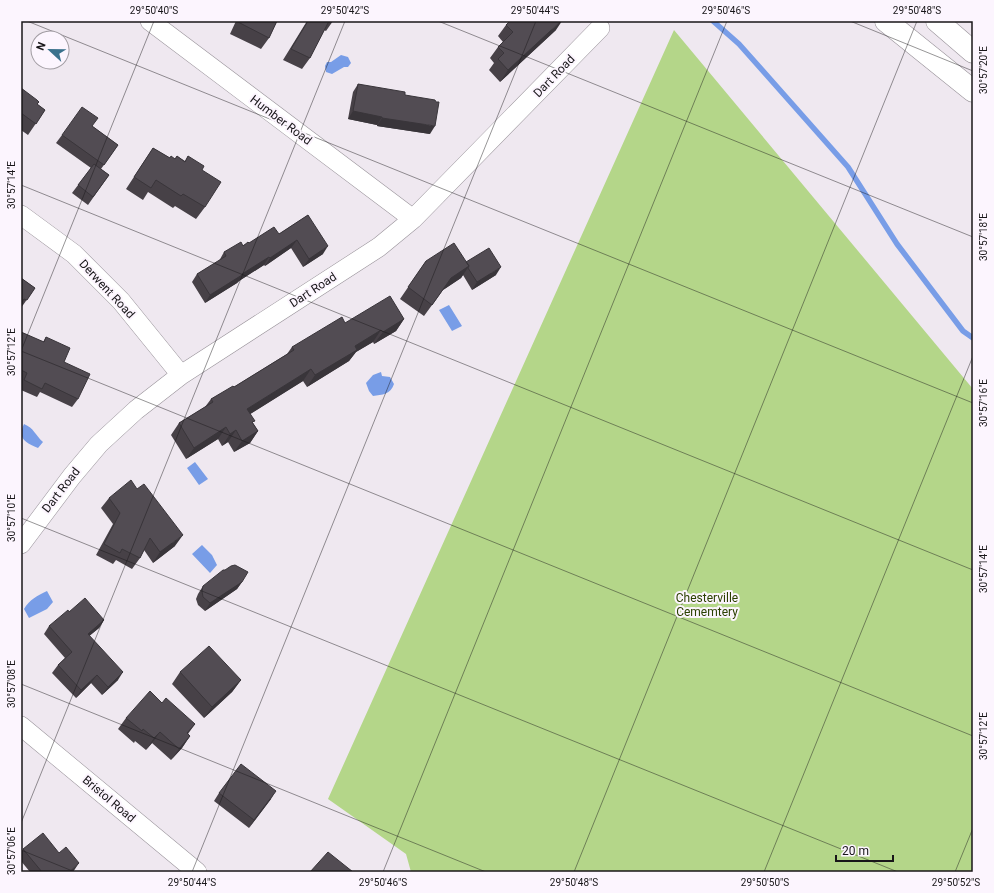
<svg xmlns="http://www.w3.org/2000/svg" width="994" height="893" font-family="Roboto,sans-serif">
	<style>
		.green { fill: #b4d689 }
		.water { fill: #789de7 }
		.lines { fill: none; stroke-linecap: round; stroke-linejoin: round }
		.stream { stroke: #789de7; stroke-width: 5.5 }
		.minor-casing { stroke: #99939a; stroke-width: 20 }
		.motorway-casing { stroke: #99939a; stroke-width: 23 }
		.minor { stroke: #fff; stroke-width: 19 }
		.motorway { stroke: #fff; stroke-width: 22 }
		.wall { fill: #474147 }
		.shaded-wall { fill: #39353a }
		.building { fill: #524c53; stroke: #39353a }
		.ticks { fill: none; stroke: #181619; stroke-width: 1; stroke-opacity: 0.45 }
		.labels { text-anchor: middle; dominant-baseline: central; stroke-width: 4; stroke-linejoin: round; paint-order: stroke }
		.street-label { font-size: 12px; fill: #181619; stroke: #fcf5fe }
		.park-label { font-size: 12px; fill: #2b4001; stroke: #fcf5fe }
		.neatline { fill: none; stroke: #181619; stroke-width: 1.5 }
		.ticks-label { font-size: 10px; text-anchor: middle; fill: #181619 }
	</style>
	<rect width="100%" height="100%" fill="#efe8f0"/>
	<path class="green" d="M674,30L973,389V872H411L406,854L328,799Z"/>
	<path class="water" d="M341,55L348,57L351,63L348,67H344L332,74L326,72L325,66L327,62H331Z
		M449,305L462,326L452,331L439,310Z
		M381,372L382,376L390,377L394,384C391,394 382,395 373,396L369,391L366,383L373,375Z
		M24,424C34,428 35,435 43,442L38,448C25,443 17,438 24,424Z
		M195,462L208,479L199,485L187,468Z
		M202,545L212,555L217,565L210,573L192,554Z
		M47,591L53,602L47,609L29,618L24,609C30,599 37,596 47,591Z"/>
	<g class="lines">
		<path class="stream" d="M713,21L739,44L848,167L897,244L963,331L973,338"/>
		<g class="minor-casing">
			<path id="minor" d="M150,21L413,219
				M21,215L74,254L121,301L181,375
				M21,544L72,476L99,444L136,410L181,375L379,247L413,219L600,28
				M21,726L197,872"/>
		</g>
		<g class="motorway-casing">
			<path id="motorway" d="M886,21L973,91
				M937,21L973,52"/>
		</g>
		<use href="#minor" class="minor"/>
		<use href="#motorway" class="motorway"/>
	</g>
	<path class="wall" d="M236,21H277L269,38L261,49L230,34Z
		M307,21H333L326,31L324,30L310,58L302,69L283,60Z
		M506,25L556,30L500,82L489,70L494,63L490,58L498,47L503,42L498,36Z
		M358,84L405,95L430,134L377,126V125L348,119L353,92Z
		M21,88L37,104L45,110L28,135L21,130Z
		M92,126L118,145L101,169L109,175L88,205L72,193L91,168L56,143L62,135Z
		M153,148L170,158L175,159L177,156L185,161L188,156L202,170L205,207L196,219L175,206L173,208L148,192L143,200L126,189Z
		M308,215L323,254L303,267L291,248L265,266L264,265L239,281L237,283L205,303L192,282L197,274L219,261L224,252L249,243L279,234Z
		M426,261L466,262L496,275L472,290L463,275L461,278L443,290L424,316L400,299Z
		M21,278L35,288L21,308Z
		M404,319L396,331L374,344L373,342L356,352L349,361L307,387L303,381L250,414L253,423L258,431L250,443L234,452L228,442L222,446L218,439L186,459L171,435L179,423L205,407L211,399L234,387L287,354L292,347L345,323Z
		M21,332L43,342L46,337L64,362L78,399L72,407L40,392L37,397L21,390Z
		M109,498L175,546L153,563L144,550L140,558L132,569L116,560L113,564L96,555L113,524L101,508Z
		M242,582L237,589L205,611L198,605L196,599L198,594L203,586Z
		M69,612L104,620L99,628L89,636L118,680L102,695L91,683L76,698L52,673L58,665L65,658L44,634L49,626Z
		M180,672L241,680L232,692L204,718L172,684Z
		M162,703L195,724L188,734L190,736L182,748L171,760L152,743L146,750L135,741L134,743L118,729L126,718Z
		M219,793L271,799L249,828L214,801Z
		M23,849L74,871L73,872H30L21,861V853Z"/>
	<path class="shaded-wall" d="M561,21H562L556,30L500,82L508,70Z
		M353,111L382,117L377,125L348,119Z
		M382,118L435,126L430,134L377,126Z
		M297,240L291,248L265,266L270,258Z
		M328,246L323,254L303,267L309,259Z
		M269,257L264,265L239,281L237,283L205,303L210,295L242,274Z
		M469,266L461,278L443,290L451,278Z
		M501,267L496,275L472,290L477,282Z
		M404,319L396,331L374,344L383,332Z
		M381,330L373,342L356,352L349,361L307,387L315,375L355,346Z
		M311,369L303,381L239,421L247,409Z
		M226,427L218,439L186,459L194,448Z
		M236,430L228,442L222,446L230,434Z
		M258,431L250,443L234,452L242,441Z
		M183,535L175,546L153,563L160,552Z
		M242,582L237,589L205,611L210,603Z
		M104,620L99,628L82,642L88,634Z
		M123,672L118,680L102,695L108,687Z
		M97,675L91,683L76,698L81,690Z
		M241,680L232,692L204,718L212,707Z
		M160,732L152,743L146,750L154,738Z
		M190,736L182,748L171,760L179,749Z
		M276,791L271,799L249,828L254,820Z
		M79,863L73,872H69Z"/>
	<path class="building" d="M238,21H277L269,38L238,22Z
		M308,21H329L310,58L291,49Z
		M510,21H561L508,70L498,59L504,53L498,47L513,32L506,25Z
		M358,84L405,92V95L435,100L436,102H439L435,126L382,118V117L353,111Z
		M21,88L37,100L39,102L37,104L45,110L36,124L21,113Z
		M82,107L98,118L92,126L118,145L104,165L62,135Z
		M153,148L170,158L171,156L175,159L177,156L185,162L188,156L204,166L202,170L221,182L205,207L183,194L181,196L156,180L151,188L134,177Z
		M94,164L109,175L93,197L78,185Z
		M308,215L328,246L309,259L297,240L270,258L269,257L242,274V275L210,295L197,274L226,256L224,252L241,242L243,246L248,242L249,243L274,227L279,234Z
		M454,243L469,266L451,278L432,305L408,287L426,261Z
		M489,248L501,267L477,282L468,268L469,266L466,262Z
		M21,278L35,288L27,300L24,299L21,303Z
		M390,296L404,319L383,332L381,330L355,346L357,350L315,375L311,369L247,409L255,421L252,422L258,431L242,441L236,430L230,434L226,427L194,448L179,423L213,402L211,399L233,386L234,387L294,350L292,347L342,317L345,323Z
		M21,332L44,342L46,337L70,348L64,362L90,374L78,399L45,383L42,389L24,380L27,373L21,370Z
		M131,480L137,489L144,484L183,535L160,552L150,538L140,558L122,549L120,553L104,544L120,513L109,498Z
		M235,565L248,572L242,582L210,603L203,597L202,591L203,586L223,570H225L231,566Z
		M85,598L104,620L88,634L123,672L108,687L97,675L81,690L58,665L72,652L49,626L68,610L69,612Z
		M209,646L241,680L212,707L180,672Z
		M150,691L162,703L166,698L195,724L187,733L190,736L179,749L160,732L154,738L143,729L142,731L126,718Z
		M241,764L276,791L254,820L219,793Z
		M43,833L59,853L66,847L79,863L69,872H42L23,849Z
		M328,852L353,872H310Z"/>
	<path class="ticks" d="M27,21L973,403M438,21L973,237M850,21L973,71M21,185L973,570M21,351L973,736M21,351L154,21M21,518L898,872M21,684L486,872M21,823L345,21M21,850L75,872M192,872L536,21M383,872L727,21M574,872L917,21M764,872L973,356M955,872L973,828"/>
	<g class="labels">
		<g class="street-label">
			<text transform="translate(554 76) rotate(-46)">Dart Road</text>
			<text transform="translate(281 120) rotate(37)">Humber Road</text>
			<text transform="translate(107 289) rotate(47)">Derwent Road</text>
			<text transform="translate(313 290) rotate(-33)">Dart Road</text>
			<text transform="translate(61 490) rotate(-52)">Dart Road</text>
			<text transform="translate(109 799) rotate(40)">Bristol Road</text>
		</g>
		<g class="park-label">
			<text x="707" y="598">Chesterville<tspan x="707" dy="14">Cememtery</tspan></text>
		</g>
	</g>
	<rect width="994" height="893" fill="none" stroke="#fcf5fe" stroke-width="44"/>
	<g transform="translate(50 50) rotate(292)"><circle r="19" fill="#fcf5fe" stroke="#a19ca2"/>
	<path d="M0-3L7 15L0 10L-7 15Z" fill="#3a718c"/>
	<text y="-6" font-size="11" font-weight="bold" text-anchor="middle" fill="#181619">N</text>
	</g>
	<path d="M836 855v6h57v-6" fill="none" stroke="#181619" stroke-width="2"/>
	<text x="842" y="855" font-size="12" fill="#181619" stroke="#fcf5fe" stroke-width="3" paint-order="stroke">20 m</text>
	<rect x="22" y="22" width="950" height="849" class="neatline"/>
	<g class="ticks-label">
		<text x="154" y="14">29°50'40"S</text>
		<text x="345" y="14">29°50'42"S</text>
		<text x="535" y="14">29°50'44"S</text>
		<text x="726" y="14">29°50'46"S</text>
		<text x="917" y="14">29°50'48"S</text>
		<text transform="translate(983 70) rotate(-90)" y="4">30°57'20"E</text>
		<text transform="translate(11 185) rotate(-90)" y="4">30°57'14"E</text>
		<text transform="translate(983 237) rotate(-90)" y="4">30°57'18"E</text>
		<text transform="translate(11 352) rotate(-90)" y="4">30°57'12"E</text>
		<text transform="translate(983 403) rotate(-90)" y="4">30°57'16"E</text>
		<text transform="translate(11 518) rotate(-90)" y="4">30°57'10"E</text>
		<text transform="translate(983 569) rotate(-90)" y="4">30°57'14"E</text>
		<text transform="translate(11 684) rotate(-90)" y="4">30°57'08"E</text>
		<text transform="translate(983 736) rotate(-90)" y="4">30°57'12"E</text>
		<text transform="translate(11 851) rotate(-90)" y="4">30°57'06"E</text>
		<text x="192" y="886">29°50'44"S</text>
		<text x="383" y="886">29°50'46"S</text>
		<text x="574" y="886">29°50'48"S</text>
		<text x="765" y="886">29°50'50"S</text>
		<text x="956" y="886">29°50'52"S</text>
	</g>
</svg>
